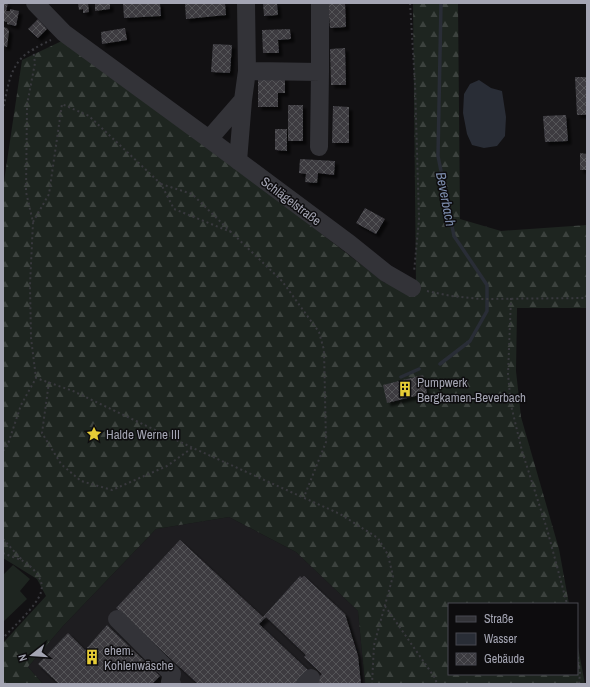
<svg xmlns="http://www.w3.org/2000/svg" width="590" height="687" font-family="'Archivo Narrow',sans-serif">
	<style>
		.built { fill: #1e1d20 }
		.forest { fill: url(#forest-firs) }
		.park { fill: #1e2520 }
		.water { fill: #292d36 }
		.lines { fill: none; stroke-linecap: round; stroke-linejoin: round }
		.stream { stroke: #292d36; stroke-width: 3.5 }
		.building { fill: url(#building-cross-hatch); filter: url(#shadow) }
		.path { stroke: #39393e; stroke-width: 2; stroke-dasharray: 2 3; stroke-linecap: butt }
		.minor { stroke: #333338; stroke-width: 18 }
		.labels { text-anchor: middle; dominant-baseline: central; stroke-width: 3; stroke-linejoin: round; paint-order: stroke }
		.street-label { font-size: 13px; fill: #a4a5b3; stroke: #0d0c0e }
		.poi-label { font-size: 13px; fill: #a4a5b3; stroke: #0d0c0e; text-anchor: start }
		.water-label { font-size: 14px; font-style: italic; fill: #7c8cac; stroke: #0d0c0e }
	</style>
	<defs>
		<pattern id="forest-firs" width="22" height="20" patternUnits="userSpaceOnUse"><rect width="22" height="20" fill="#1e2520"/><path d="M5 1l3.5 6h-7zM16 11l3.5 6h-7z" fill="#3c423e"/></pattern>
		<pattern id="building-cross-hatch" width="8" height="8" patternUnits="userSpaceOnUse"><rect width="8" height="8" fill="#3c3b40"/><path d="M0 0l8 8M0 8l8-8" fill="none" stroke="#555459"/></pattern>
		<filter id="shadow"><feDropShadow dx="3.5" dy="3.5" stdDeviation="1" flood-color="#0009"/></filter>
	</defs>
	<rect width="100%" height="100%" fill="#121113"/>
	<path class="built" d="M229,517L296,552L358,611L365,684H43L28,667L63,626L156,529Z"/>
	<path class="forest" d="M413,3H458L460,219L501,231L587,225V308H517L516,371L521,417L559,549L569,604H449V674H577V642L585,684H365L358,611L296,552L229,517L156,529L63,626L28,667L43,684H3V643L46,596L37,579L3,558V188L22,60L68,38L385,283L416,284Z"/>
	<path class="park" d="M13,565L30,579L20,591L27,599L3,622V575Z"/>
	<path class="water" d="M479,80L491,88L502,91L506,117L505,136L497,146L484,148L472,145L467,134L463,113L464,94L470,84Z"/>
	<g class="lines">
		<path class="stream" d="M440,364L470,341L487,311V285L454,236L438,156L441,3
			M401,377L419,369"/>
	</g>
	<path class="building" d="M3,3H8L6,11H10V9L19,11L16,26L7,24V22L3,21Z
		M78,3H88L89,12L83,13V9L79,10Z
		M95,3H110V9L95,11Z
		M123,3H160L161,16L124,18Z
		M194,3H225L226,15L186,19L185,4Z
		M263,3H277L278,15L264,16Z
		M328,3H345L346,27L330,28Z
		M38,19L47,29L38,38L28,29Z
		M3,27L7,28L9,31L7,47L3,46Z
		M125,28L127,40L102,44L101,32Z
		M290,29L291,39L278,40L279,53H263L262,30Z
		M213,44L232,45L230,73L211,72Z
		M345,48L346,85H331L330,49Z
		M258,77H285V93H278V107H258Z
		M575,77H587V115H577Z
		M288,105H303V141H288Z
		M333,106L349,107V143H332Z
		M566,115L568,141L545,142L543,116Z
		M275,129H287V151L275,150Z
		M580,153L587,154V170H580Z
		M300,159L335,161L334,175L318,173L317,183L305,182L306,174L299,173Z
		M365,208L385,219L376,234L356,223Z
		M423,375L427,393L387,403L383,385Z
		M180,540L263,617L300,576L302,578L304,576L345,614L358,656L361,684H312L322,674L304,657L306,655L266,617L259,624L309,671L296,684H198L116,608Z
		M107,625L160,676L152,684H59L38,664L68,633L85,650Z"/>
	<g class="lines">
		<path class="path" d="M410,3L415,84L419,219L414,272
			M33,49L35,63L27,105L26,192L33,222L30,285L31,338L36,378L73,391L193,448L340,514L378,538L388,555L393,576L374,645L372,684
			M3,111C7,91 9,67 26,54C34,48 43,44 51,40
			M161,184L192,194L230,231
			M33,222L49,194L62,104L89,116L161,184L174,209L231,232L282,281L319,332L324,350L326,442L304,497
			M427,291L451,296L480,299L587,298
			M511,298L508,374L511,405L522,451L547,529L567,604
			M49,382L42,433L61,464L81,481L112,490L167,466L192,448
			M3,451L8,444L21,405L36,378
			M3,539L22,560
			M3,553C9,556 17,558 23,561C33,567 45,580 41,592C37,606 13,627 3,638
			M385,606L435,678L437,684
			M577,652L580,673L579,684"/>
		<path class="minor" d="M35,3L64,33L209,139L350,244L386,273L412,288
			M247,71L320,72V3
			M243,100L247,71L246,3
			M209,139L243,100L238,161
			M319,147L320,72
			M117,619L172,674L170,682L172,684
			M305,684L311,678"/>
	</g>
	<defs>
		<g id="building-bare" transform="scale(1.2)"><path d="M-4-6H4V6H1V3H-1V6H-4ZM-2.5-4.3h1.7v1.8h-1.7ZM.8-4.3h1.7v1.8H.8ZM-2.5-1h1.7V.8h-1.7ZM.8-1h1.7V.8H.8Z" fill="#e7cd36" stroke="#0d0c0e" stroke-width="2.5" paint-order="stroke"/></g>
		<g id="sight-bare" transform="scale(1.2)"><path d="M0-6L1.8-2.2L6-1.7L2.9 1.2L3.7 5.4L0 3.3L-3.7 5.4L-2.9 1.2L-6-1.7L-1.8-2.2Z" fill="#e7cd36" stroke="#0d0c0e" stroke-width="2.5" paint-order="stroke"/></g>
	</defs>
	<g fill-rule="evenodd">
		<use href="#building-bare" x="405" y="389"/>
		<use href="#sight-bare" x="94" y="434"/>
		<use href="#building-bare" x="92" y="657"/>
	</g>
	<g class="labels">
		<g class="street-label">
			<text transform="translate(291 201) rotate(37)">Schlägelstraße</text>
		</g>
		<g class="poi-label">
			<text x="417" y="382">Pumpwerk<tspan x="417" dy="15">Bergkamen-Beverbach</tspan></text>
			<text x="106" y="434">Halde Werne III</text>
			<text x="104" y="650">ehem.<tspan x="104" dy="15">Kohlenwäsche</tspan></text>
		</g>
		<g class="water-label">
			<text transform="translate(446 199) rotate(79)">Beverbach</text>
		</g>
	</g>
	<rect width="590" height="687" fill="none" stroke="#a4a5b3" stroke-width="8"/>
	<rect x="448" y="603" width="130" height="72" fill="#0d0c0e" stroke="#494950"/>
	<rect x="456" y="616" width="20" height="6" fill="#333338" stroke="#494950"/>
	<text x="484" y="623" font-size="12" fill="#a4a5b3">Straße</text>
	<rect x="456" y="633" width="20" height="12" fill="#292d36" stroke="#494950"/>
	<text x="484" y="643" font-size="12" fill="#a4a5b3">Wasser</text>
	<rect x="456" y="653" width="20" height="12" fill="url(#building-cross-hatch)" stroke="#494950"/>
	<text x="484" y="663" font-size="12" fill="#a4a5b3">Gebäude</text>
	<g transform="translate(32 655) rotate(253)" stroke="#0d0c0e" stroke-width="3" paint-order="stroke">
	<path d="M0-3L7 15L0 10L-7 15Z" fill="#a4a5b3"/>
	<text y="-6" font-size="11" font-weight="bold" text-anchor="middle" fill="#a4a5b3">N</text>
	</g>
</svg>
